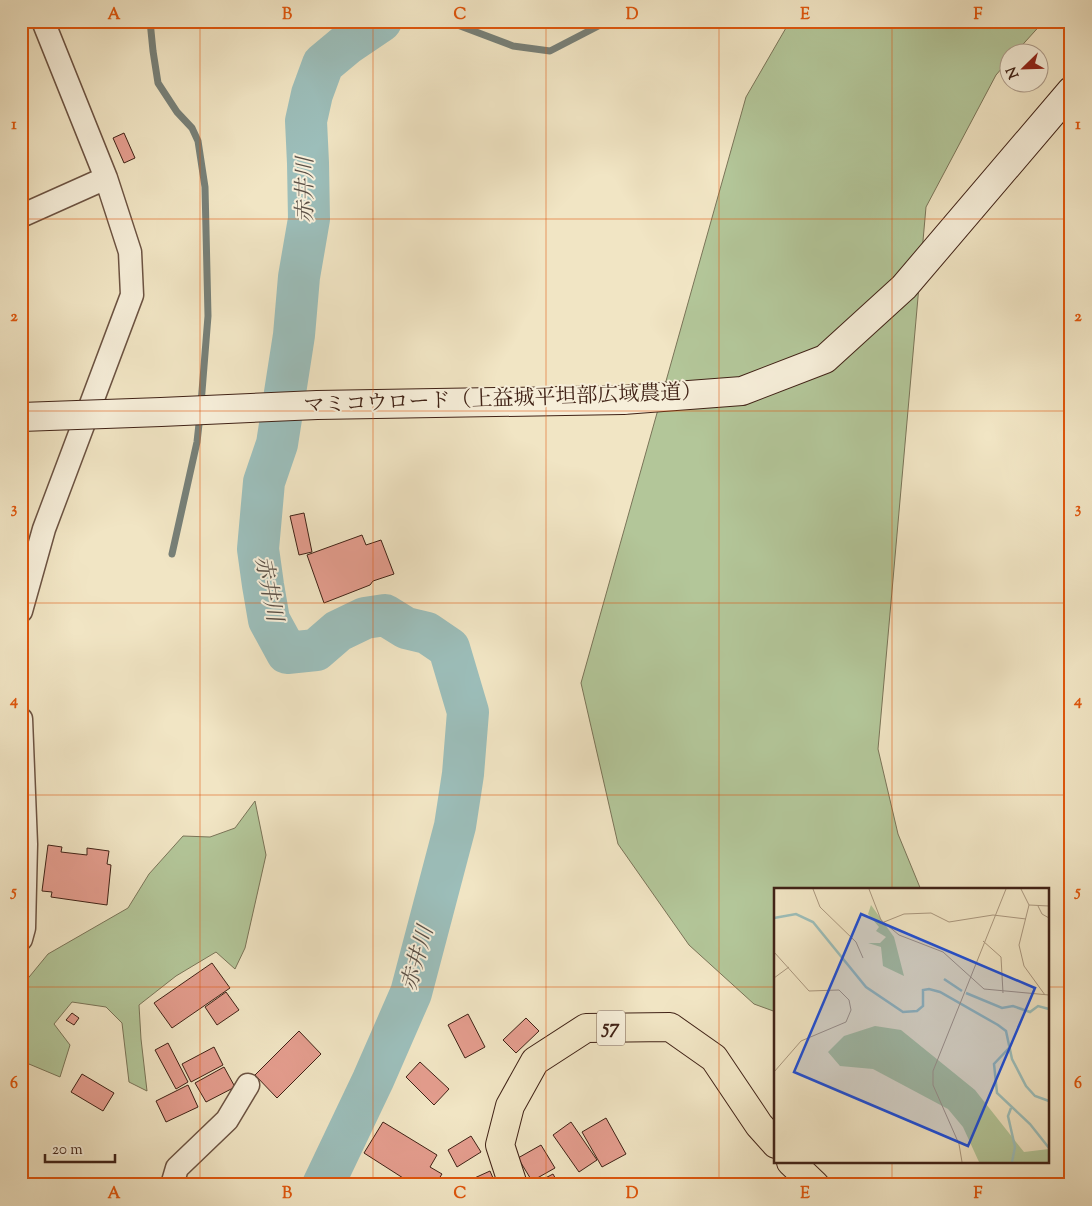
<svg xmlns="http://www.w3.org/2000/svg" width="1092" height="1206" font-family="'Sorts Mill Goudy','Noto Serif JP',serif">
	<style>
		.green { fill: #b3c699; stroke: #7a7458 }
		.lines { fill: none; stroke-linecap: round; stroke-linejoin: round }
		.stream { stroke: #778078; stroke-width: 7 }
		.river { stroke: #9cbeba; stroke-width: 42 }
		.building { fill: #e49d8e; stroke: #402216 }
		.street-casing { stroke: #6c5342; stroke-width: 25 }
		.secondary-casing { stroke: #402216; stroke-width: 30 }
		.primary-casing { stroke: #402216; stroke-width: 30 }
		.street { stroke: #f6eed9; stroke-width: 22 }
		.secondary { stroke: #f6eed9; stroke-width: 28 }
		.primary { stroke: #f1e5c4; stroke-width: 28 }
		.secondary-bridge-casing { stroke: #402216; stroke-width: 30; stroke-linecap: butt }
		.secondary-bridge { stroke: #f6eed9; stroke-width: 28 }
		.grid { fill: none; stroke: #e0560c; stroke-width: 1; stroke-opacity: 0.55 }
		.labels { text-anchor: middle; dominant-baseline: central; stroke-width: 4; stroke-linejoin: round; paint-order: stroke }
		.shield { fill: #f6eed9; stroke: #775f50; stroke-width: 1 }
		.shield-label { font-size: 20px; font-weight: bold; fill: #402216 }
		.street-label { font-size: 21px; fill: #402216; stroke: #f6eed9 }
		.water-label { font-size: 22px; font-style: italic; fill: #5c5147; stroke: #f6eed9 }
		.inset-river { fill: none; stroke: #9cbeba; stroke-width: 2.5 }
		.inset-road { fill: none; stroke: #aa977e; stroke-width: 1 }
		.view { fill: #1d4ed8; fill-opacity: 0.15; stroke: #1d4ed8; stroke-width: 2.5 }
		.inset-edge { fill: none; stroke: #402216; stroke-width: 2.5 }
		.neatline { fill: none; stroke: #e0560c; stroke-width: 2 }
		.grid-label { font-size: 16px; text-anchor: middle; font-weight: bold; fill: #e0560c }
	</style>
	<rect width="100%" height="100%" fill="#f1e5c4"/>
	<filter id="stains"><feTurbulence type="fractalNoise" baseFrequency=".004" numOctaves="4"/><feColorMatrix values="0 0 0 0 .2 0 0 0 0 .09 0 0 0 0 .02 0 0 0 .5 -.17"/></filter>
	<radialGradient id="worn" r=".72"><stop offset=".6" stop-color="#630" stop-opacity="0"/><stop offset="1" stop-color="#630" stop-opacity=".3"/></radialGradient>
	<path class="green" d="M790,21H1044L1016,52H1010L1009,60L996,75L926,207L878,749L898,834L921,890H776V1012L754,1004L689,945L618,844L581,683L746,97Z
		M255,801L266,855L245,948L235,969L216,952L176,976L139,1005L141,1039L147,1091L129,1082L122,1023L106,1007L72,1002L54,1024L70,1045L60,1077L29,1064L21,1077V1020L23,1014L25,982L48,954L128,908L149,874L183,836L210,837L235,828Z"/>
	<g class="lines">
		<path class="stream" d="M150,21L153,51L158,83L177,112L192,128L198,141L205,187L208,316L201,404
			M447,21L513,46L550,51L608,21
			M172,554L197,442L200,415"/>
		<path class="river" d="M323,1185L373,1080L411,993L455,826L463,774L468,712L449,648L427,633L406,628L385,615L365,618L338,631L316,650L287,653L269,620L263,585L258,549L264,482L277,444L294,335L299,277L309,219L308,163L306,121L312,94L323,64L347,44L381,21"/>
	</g>
	<path class="building" d="M124,133L135,158L124,163L113,138Z
		M304,513L312,552L299,555L290,516Z
		M362,535L366,545L381,540L394,574L373,581L370,585L324,603L307,555Z
		M48,845L62,847L61,852L87,855V848L109,851L107,864L111,865L107,905L51,897L52,892L42,891Z
		M212,963L230,988L172,1028L154,1003Z
		M226,992L239,1010L217,1025L205,1007Z
		M72,1013L79,1018L74,1025L66,1020Z
		M468,1014L485,1047L465,1058L448,1025Z
		M526,1018L539,1031L516,1053L503,1040Z
		M299,1031L321,1054L277,1098L255,1075Z
		M168,1043L188,1082L176,1089L155,1050Z
		M214,1047L223,1065L191,1082L182,1064Z
		M420,1062L449,1089L434,1105L406,1077Z
		M224,1067L235,1087L206,1102L195,1083Z
		M82,1074L114,1093L103,1111L71,1092Z
		M188,1085L198,1107L166,1122L156,1101Z
		M606,1118L626,1154L602,1167L582,1132Z
		M383,1122L437,1155L430,1167L442,1174L435,1185H414L364,1153Z
		M571,1122L597,1160L579,1172L553,1135Z
		M471,1136L481,1152L457,1167L448,1150Z
		M541,1145L555,1168L532,1181L518,1158Z
		M490,1171L496,1185H459Z
		M553,1174L559,1185H532Z"/>
	<g class="lines">
		<g class="street-casing">
			<path id="street" d="M21,216L106,178
				M21,611L44,529L132,295L130,252L106,178L43,21
				M21,719L26,844L24,928L21,939
				M172,1185L177,1168L227,1120L248,1085"/>
		</g>
		<g class="secondary-casing">
			<path id="secondary" d="M623,400L742,391L825,359L904,287L1071,91"/>
		</g>
		<g class="primary-casing">
			<path id="primary" d="M791,1162L815,1185
				M513,1185L500,1145L510,1106L535,1061L586,1028L670,1027L714,1058L759,1125L776,1144"/>
		</g>
		<use href="#street" class="street"/>
		<use href="#secondary" class="secondary"/>
		<use href="#primary" class="primary"/>
		<g class="secondary-bridge-casing">
			<path id="secondary-bridge" d="M21,417L161,412L317,405L623,400"/>
		</g>
		<use href="#secondary-bridge" class="secondary-bridge"/>
	</g>
	<path class="grid" d="M200,21V1185M373,21V1185M546,21V1185M719,21V1185M892,21V890M21,219H1071M21,411H1071M21,603H1071M21,795H1071M21,987H776M1048,987H1071M892,1162V1185"/>
	<g class="labels">
		<rect class="shield" x="597" y="1010.5" width="28" height="35" rx="4"/>
		<g class="shield-label">
			<text x="611" y="1028">57</text>
		</g>
		<g class="street-label">
			<text transform="translate(503 400) rotate(-2)">マミコウロード（上益城平坦部広域農道）</text>
		</g>
		<g class="water-label">
			<text transform="translate(307 190) rotate(-90)">赤井川</text>
			<text transform="translate(267 589) rotate(79)">赤井川</text>
			<text transform="translate(419 959) rotate(-74)">赤井川</text>
		</g>
	</g>
	<g transform="translate(774 888)">
		<rect width="275" height="275" fill="#f1e5c4"/>
		<path d="M97,17L120,49L130,88L109,78L107,59L94,55H106L112,49L102,43L105,39L94,26ZM101,138L127,142L201,202L250,264L275,261V274H205L189,239L174,221L99,181L66,178L54,164L70,148Z" fill="#b3c699"/>
		<path class="inset-river" d="M0,30L22,26L39,34L92,99L129,124L143,123L149,118V102L155,101L166,104L224,137L232,143L238,171L252,198L261,208L275,213M170,91L188,103M192,105L228,120L239,118L256,124L264,118L275,121M235,160L220,176L223,205L256,236L275,260M237,220L234,228L241,259L238,274"/>
		<path class="inset-road" d="M39,1L46,19L82,54L89,70M95,1L107,32L125,47L169,64L210,101L275,107M247,1L255,17M264,18L268,26L275,30M110,34L130,26L157,25L175,34L219,27L252,31M209,53L227,69L229,105M0,64L35,103L65,102L75,112L77,122L72,134L27,153L0,184M0,90L15,79M271,107L250,78L245,57L255,17L275,18M188,274L185,256L159,197V183L232,1"/>
		<path class="view" d="M87,26L261,100L194,258L20,184Z"/>
		<rect width="275" height="275" class="inset-edge"/>
	</g>
	<rect width="1092" height="1206" fill="none" stroke="#f1e5c4" stroke-width="55"/>
	<g transform="translate(1024 68) rotate(247)"><circle r="24" fill="#f6eed9" stroke="#ad9c8b"/>
	<path d="M0-4L9 19L0 12L-9 19Z" fill="#8f2418"/>
	<text y="-8" font-size="14" font-weight="bold" text-anchor="middle" fill="#402216">N</text>
	</g>
	<path d="M45 1154v8h70v-8" fill="none" stroke="#402216" stroke-width="2.5"/>
	<text x="52" y="1154" font-size="15" fill="#402216" stroke="#f6eed9" stroke-width="4" paint-order="stroke">20 m</text>
	<rect x="28" y="28" width="1036" height="1150" class="neatline"/>
	<g class="grid-label">
		<text x="114" y="19">A</text>
		<text x="287" y="19">B</text>
		<text x="460" y="19">C</text>
		<text x="632" y="19">D</text>
		<text x="805" y="19">E</text>
		<text x="978" y="19">F</text>
		<text x="14" y="129">1</text>
		<text x="1078" y="129">1</text>
		<text x="14" y="321">2</text>
		<text x="1078" y="321">2</text>
		<text x="14" y="513">3</text>
		<text x="1078" y="513">3</text>
		<text x="14" y="705">4</text>
		<text x="1078" y="705">4</text>
		<text x="14" y="896">5</text>
		<text x="1078" y="896">5</text>
		<text x="14" y="1088">6</text>
		<text x="1078" y="1088">6</text>
		<text x="114" y="1198">A</text>
		<text x="287" y="1198">B</text>
		<text x="460" y="1198">C</text>
		<text x="632" y="1198">D</text>
		<text x="805" y="1198">E</text>
		<text x="978" y="1198">F</text>
	</g>
	<rect width="100%" height="100%" filter="url(#stains)"/>
	<rect width="100%" height="100%" fill="url(#worn)"/>
</svg>
